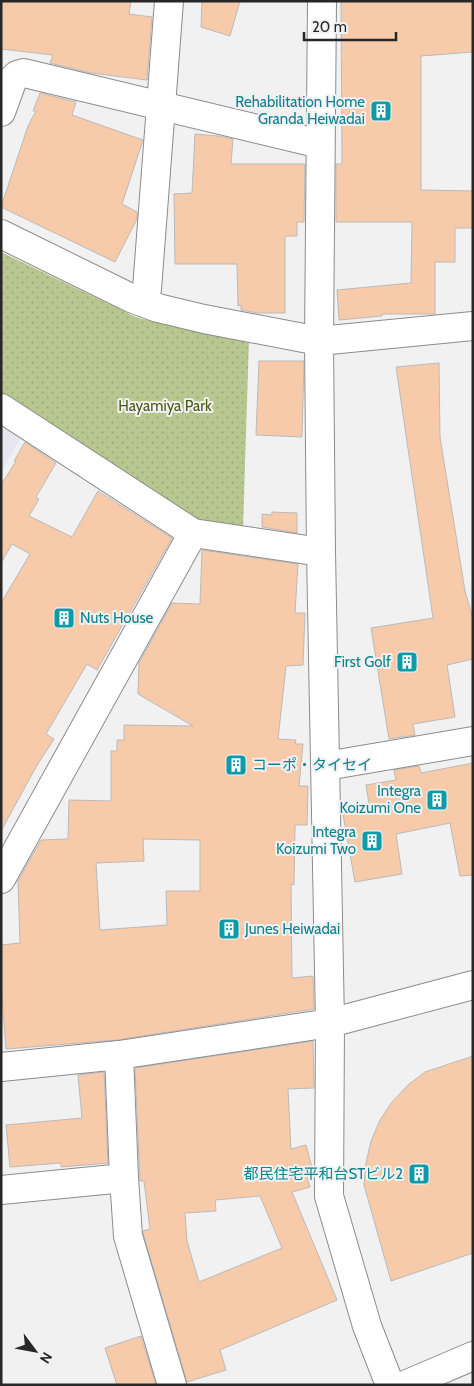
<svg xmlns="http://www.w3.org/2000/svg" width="474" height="1386" font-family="Cabin,'Noto Sans JP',sans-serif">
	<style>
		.built { fill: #e6e6ee }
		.grass { fill: url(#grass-dots) }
		.building { fill: #f7cbaa; stroke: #bbbab9; fill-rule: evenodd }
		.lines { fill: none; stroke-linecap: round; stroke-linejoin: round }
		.street-casing { stroke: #8c8c8d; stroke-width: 30 }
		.secondary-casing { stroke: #8c8c8d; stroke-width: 30 }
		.street { stroke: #fff; stroke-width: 28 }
		.secondary { stroke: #fff; stroke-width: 28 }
		.labels { text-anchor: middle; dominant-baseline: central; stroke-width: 4; stroke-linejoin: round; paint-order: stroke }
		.culture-label { font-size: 15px; fill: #0d838f; stroke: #f1f1f2; text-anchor: end }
		.park-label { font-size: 15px; fill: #4c5916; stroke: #f1f1f2 }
	</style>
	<defs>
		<pattern id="grass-dots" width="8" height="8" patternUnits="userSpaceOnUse" patternTransform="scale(1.25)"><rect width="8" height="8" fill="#b8c78f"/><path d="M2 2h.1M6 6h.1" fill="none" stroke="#9eab7b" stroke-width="1.8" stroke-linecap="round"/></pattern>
	</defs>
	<rect width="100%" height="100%" fill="#f1f1f2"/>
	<path class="built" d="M1,423L21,437L1,473Z"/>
	<path class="grass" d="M1,252L138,318L249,339L243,528L198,522L1,398Z"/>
	<path class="building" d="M1,1H131L129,14L152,17L147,80L91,73L50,63L53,55L1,49Z
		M202,1H240L230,36L201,27Z
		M341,1H473V52L421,56V190L473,191V228H455V262H435V314H382V316L339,320L337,290L411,283L412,222H336V164H342Z
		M40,93L76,102L72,115L143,140L122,204L137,212V219L115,262L1,207L28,126L36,111H33Z
		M195,134L218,136L233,139L231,164H305L304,222H297V236H285V313H258L241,310V305L238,306L237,264H175L174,194L192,193Z
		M259,361H304L302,437L256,435Z
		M439,363L440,437L465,591L473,619V659L447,665L455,717L413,724L415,735L389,739L371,628L433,618L396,367Z
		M25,442L56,463L36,497L39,499L29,516L72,537L98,491L172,538L97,670L87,664L46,734L54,739L36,767L1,831V603L30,554L12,544L1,563V485L16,461H14Z
		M272,512L297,513V533L262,527V514L272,515Z
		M202,550L298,564L295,613H305L303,665L286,666L278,739L296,740L295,744H303L299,786H308L307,825H295L294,885L291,884L292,978L313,976L314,1009L117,1040L6,1049L1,985V945L20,943L18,881L41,840L68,839L69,800L111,801V751H117V740H124V725L193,726L138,694L139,663L172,603L200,604ZM143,839L200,840V891H166L167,925L100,930L96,863L144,861Z
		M473,763V875L460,876L450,823L396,834L402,874L355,882L342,809L369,804L366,785L396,780L394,770L419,766L421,773Z
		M313,1041L314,1088L288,1089L291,1149L306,1145L314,1175L307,1177L310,1187L292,1192L337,1300L220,1350L226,1370L187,1382L143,1233V1231L150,1229L144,1181H140L135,1068ZM260,1196L282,1248L199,1282L187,1241L185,1213L216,1211L215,1200Z
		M473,1056V1253L391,1281L364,1185L366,1163L371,1141L380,1120L392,1102L408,1085L425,1072Z
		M104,1072L108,1163L61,1167V1163L10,1167L6,1125L82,1118L78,1075Z
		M141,1336L156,1385H117L105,1348Z"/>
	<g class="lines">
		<g class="street-casing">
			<path id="street" d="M322,1L319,341L321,552L330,1023L329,1196L367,1326L390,1385
				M1,112L13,79L17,75L24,73L320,144
				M1,234L131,298L158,308L204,319L319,341L473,326
				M144,303L147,289L169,1
				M1,408L193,533L321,552
				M326,766L473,741
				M1,879L193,533
				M119,1055L124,1178L128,1236L172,1385
				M1,1067L119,1055L330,1023L473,985
				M1,1190L124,1178"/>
		</g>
		<g class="secondary-casing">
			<path id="secondary" d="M405,1385L473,1356"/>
		</g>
		<use href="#street" class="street"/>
		<use href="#secondary" class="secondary"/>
	</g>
	<defs>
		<g id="building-square" transform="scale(1.125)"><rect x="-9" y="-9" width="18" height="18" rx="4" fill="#0f9aa8" stroke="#f1f1f2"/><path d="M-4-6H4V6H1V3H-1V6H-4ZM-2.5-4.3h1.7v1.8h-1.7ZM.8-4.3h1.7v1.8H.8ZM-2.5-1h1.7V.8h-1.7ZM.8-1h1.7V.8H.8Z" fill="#fff"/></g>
	</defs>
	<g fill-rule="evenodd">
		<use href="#building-square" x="381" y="111"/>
		<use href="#building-square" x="64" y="618"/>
		<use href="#building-square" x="407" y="662"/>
		<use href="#building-square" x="236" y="765"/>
		<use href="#building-square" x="437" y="800"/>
		<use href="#building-square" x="372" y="841"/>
		<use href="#building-square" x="229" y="929"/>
		<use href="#building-square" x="419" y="1174"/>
	</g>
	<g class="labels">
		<g class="culture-label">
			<text x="365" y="102">Rehabilitation Home<tspan x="365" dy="17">Granda Heiwadai</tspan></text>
			<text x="80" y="618" text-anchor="start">Nuts House</text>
			<text x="391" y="662">First Golf</text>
			<text x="252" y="765" text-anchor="start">コーポ・タイセイ</text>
			<text x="421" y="791">Integra<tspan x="421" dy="17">Koizumi One</tspan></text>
			<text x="356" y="832">Integra<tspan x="356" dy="17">Koizumi Two</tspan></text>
			<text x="245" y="929" text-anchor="start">Junes Heiwadai</text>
			<text x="403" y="1174">都民住宅平和台STビル2</text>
		</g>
		<g class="park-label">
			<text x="165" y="406">Hayamiya Park</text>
		</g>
	</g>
	<rect width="474" height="1386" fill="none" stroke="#272727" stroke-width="5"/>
	<g transform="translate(35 1351) rotate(122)" stroke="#f1f1f2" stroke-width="4" paint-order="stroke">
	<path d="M0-4L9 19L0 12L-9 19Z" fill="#272727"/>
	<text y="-8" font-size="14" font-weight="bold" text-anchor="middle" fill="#272727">N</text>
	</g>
	<path d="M304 32v8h92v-8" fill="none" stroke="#272727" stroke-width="2.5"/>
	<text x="312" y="32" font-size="15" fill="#272727" stroke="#f1f1f2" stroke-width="4" paint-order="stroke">20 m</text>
</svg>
